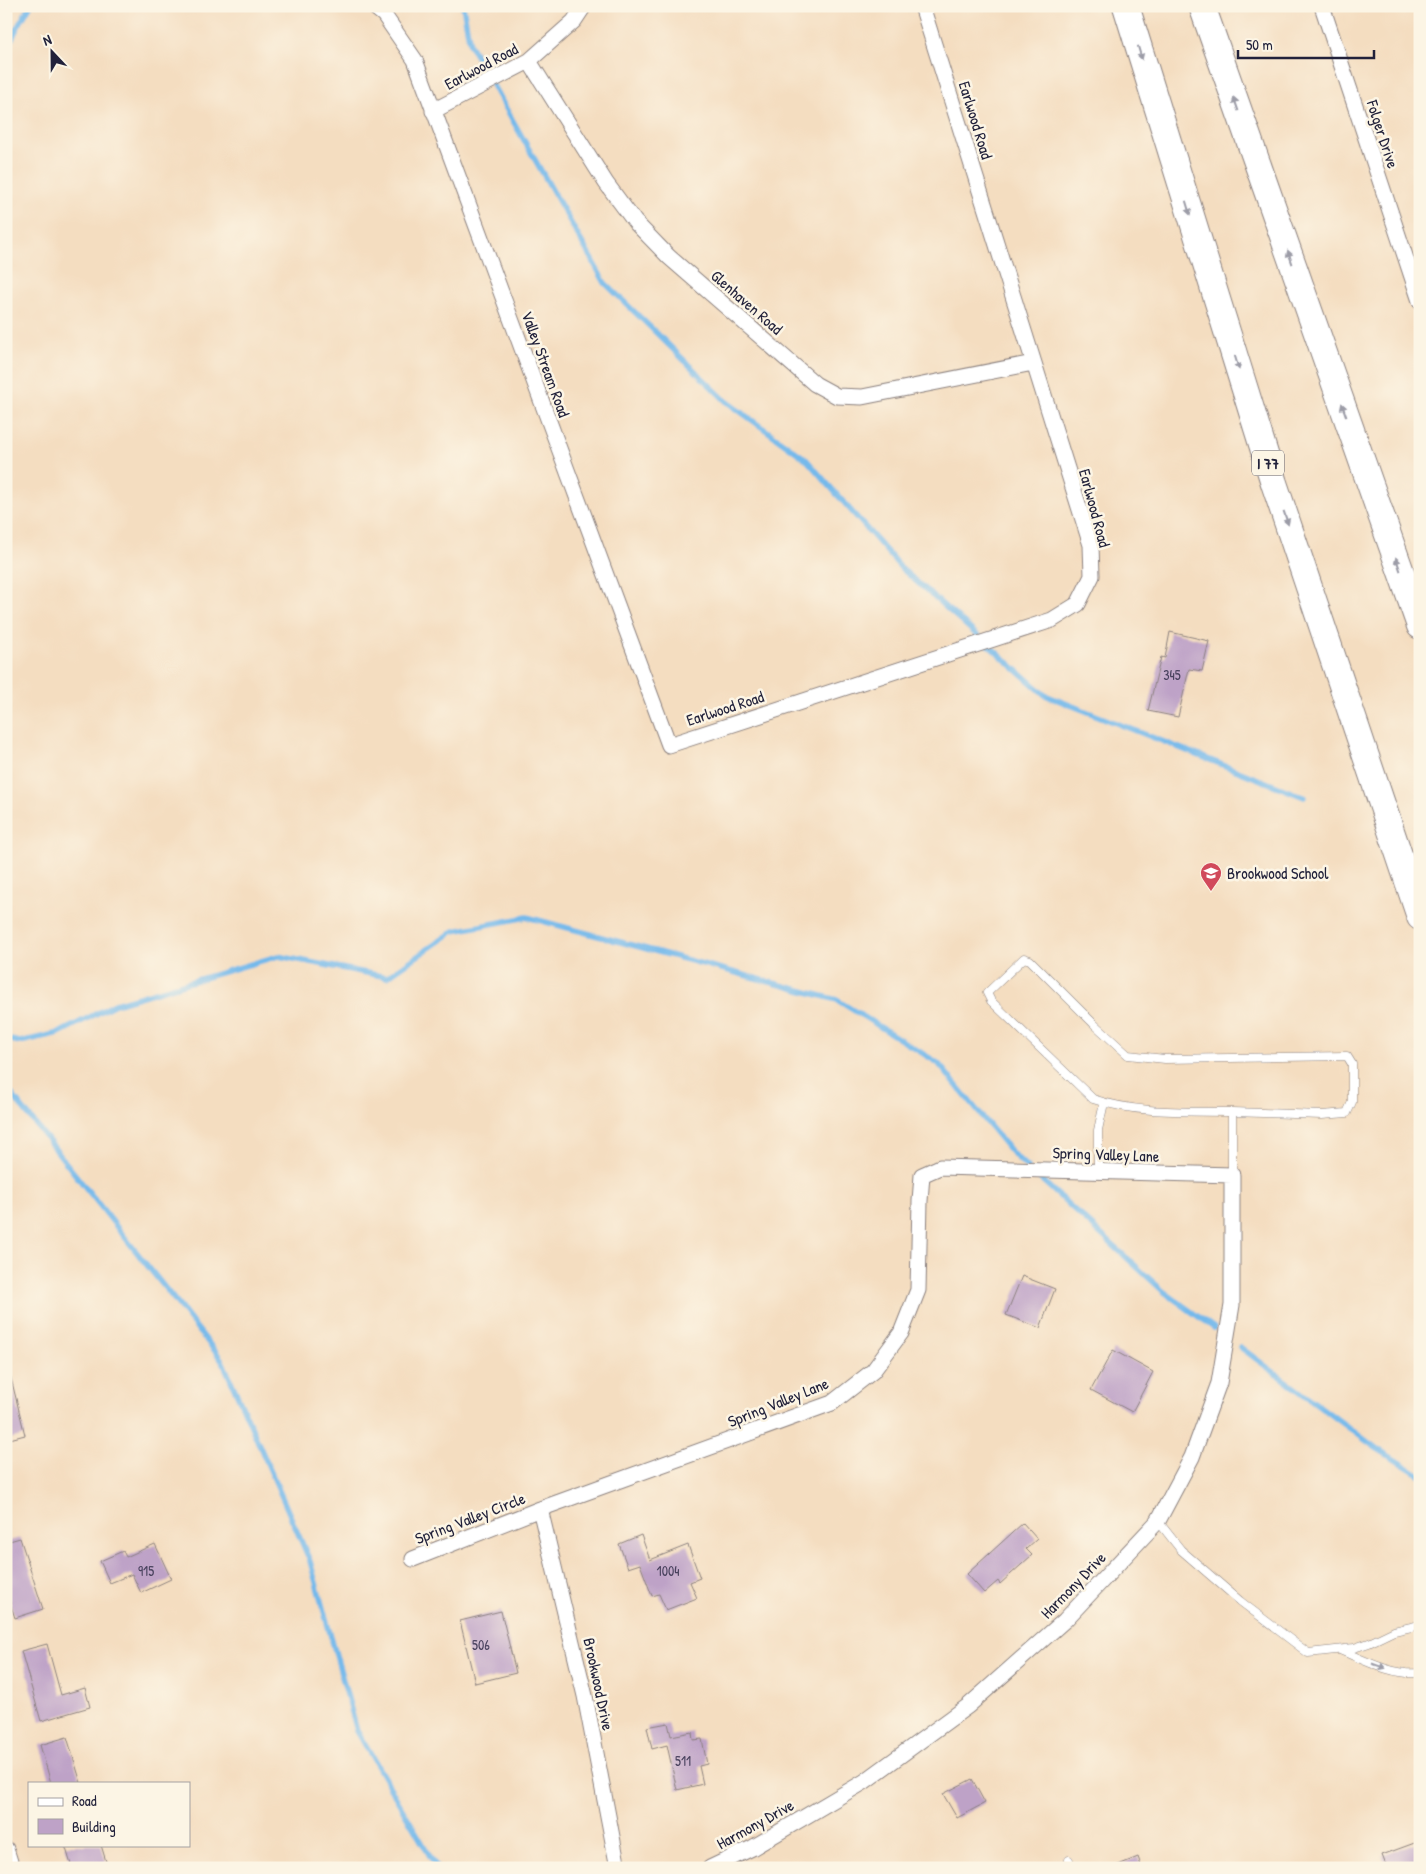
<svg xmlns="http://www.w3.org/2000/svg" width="1426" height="1874" font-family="'Patrick Hand',sans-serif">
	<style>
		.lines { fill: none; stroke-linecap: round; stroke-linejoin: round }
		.stream { stroke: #75b9eb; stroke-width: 5.5 }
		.building { fill: #bea2c7 }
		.service-casing { stroke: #8b807e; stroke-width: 9 }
		.minor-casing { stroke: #8b807e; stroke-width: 17 }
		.motorway-casing { stroke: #8b807e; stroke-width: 28 }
		.service { stroke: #fff; stroke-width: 8 }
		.minor { stroke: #fff; stroke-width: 15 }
		.motorway { stroke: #fff; stroke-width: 26 }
		.oneway { fill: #9c9ca7 }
		.labels { text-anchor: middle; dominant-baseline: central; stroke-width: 5; stroke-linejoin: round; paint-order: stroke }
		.number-label { font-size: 14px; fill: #49425e }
		.shield { fill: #fcf5e5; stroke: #63616e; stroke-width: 1 }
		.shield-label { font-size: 15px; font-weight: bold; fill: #22223b }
		.street-label { font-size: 16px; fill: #22223b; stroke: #fcf5e5 }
		.poi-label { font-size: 16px; fill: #22223b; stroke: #fcf5e5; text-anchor: start }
	</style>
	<rect width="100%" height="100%" fill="#fcf5e5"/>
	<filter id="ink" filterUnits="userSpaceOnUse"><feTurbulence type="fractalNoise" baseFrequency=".02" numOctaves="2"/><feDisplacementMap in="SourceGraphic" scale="10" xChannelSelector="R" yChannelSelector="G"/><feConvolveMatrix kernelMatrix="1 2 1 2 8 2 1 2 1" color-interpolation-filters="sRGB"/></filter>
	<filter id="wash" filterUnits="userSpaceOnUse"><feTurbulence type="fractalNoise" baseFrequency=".0096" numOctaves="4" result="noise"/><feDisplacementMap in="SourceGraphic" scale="20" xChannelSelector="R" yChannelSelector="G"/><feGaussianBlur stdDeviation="1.12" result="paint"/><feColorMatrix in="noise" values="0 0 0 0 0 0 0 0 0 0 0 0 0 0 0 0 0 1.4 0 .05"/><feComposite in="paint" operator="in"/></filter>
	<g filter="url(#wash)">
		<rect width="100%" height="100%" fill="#f4ddc0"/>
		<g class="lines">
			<path class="stream" d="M463,6L470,45L605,283L727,402L806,459L901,568L1045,695L1304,797
				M6,51L17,28L30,6
				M6,1039L20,1042L59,1033L115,1004L278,956L387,977L454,931L527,917L837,1000L938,1063L1013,1154L1027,1167
				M6,1087L222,1360L310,1561L357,1731L437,1868
				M1034,1173L1163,1291L1214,1328
				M1240,1347L1376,1448L1420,1475"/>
		</g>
		<g id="blocks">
			<path class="building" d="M1170,632L1209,641L1202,671L1189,669L1178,717L1148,711L1161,657L1165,658Z
				M1022,1276L1055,1289L1040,1328L1006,1315Z
				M1113,1350L1153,1372L1132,1412L1091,1390Z
				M6,1366H8L25,1435L6,1440Z
				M1023,1523L1037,1539L1026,1549L1032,1555L1000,1584L998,1581L984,1593L967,1574Z
				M641,1535L650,1560L688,1545L700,1578L690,1582L697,1598L666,1610L659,1594L652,1596L640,1564L628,1568L619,1544Z
				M20,1538L43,1609L15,1618L6,1590V1542Z
				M155,1544L171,1579L141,1593L132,1574L110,1583L100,1561L123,1551L126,1557Z
				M501,1611L516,1673L475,1683L460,1621Z
				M47,1644L61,1695L85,1688L90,1707L41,1721L21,1651Z
				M668,1723L671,1736L692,1732L693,1740L702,1739L707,1764L699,1766L703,1784L677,1790L667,1745L652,1749L647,1727Z
				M67,1737L81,1783H51L40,1745Z
				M972,1779L985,1803L957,1818L943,1794Z
				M1420,1841V1868H1387L1382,1855Z
				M65,1845H101L108,1868H72Z
				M1138,1857L1142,1868H1111Z"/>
		</g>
	</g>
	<g filter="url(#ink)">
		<use href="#blocks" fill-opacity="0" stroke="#8b807e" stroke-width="1"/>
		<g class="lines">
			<g class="service-casing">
				<path id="service" d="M1098,1171V1130L1104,1103
					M1232,1175V1112L1322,1115L1347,1113L1352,1102V1064L1347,1056L1165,1059L1128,1055L1093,1023L1030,960L1024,958L987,993L991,1001L1093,1099C1137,1114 1187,1111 1232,1112
					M1158,1521L1181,1550L1240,1601L1308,1653L1354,1648L1369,1643L1394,1631L1420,1625
					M1340,1650C1364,1660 1393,1676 1420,1673
					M1069,1860L1070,1868"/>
			</g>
			<g class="minor-casing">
				<path id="minor" d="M373,6L384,15L415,60L669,745L1052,620L1078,604L1092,576L1091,545L922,6
					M1322,6L1420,301
					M529,61L606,183L635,222L669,257L815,384L837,396L862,397L1033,363
					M433,111L529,61L574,21L584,6
					M540,1509L585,1696L618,1868
					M413,1559L540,1509L832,1403L873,1371L901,1333L918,1290L920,1201L922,1175L940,1167L1232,1175V1305L1219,1383L1192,1457L1158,1521L1065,1620L968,1706L864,1782L752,1848L710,1868
					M6,1849L12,1868"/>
			</g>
			<g class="motorway-casing">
				<path id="motorway" d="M1126,6L1274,483L1420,917
					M1202,6L1420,626"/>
			</g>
			<use href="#service" class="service"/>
			<use href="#minor" class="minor"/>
			<use href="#motorway" class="motorway"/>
		</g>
		<defs><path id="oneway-solid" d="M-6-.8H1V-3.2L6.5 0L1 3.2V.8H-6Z" transform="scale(1.25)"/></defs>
		<g class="oneway">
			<use href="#oneway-solid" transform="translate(1140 53) rotate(73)"/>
			<use href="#oneway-solid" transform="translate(1236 104) rotate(-109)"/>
			<use href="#oneway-solid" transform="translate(1188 208) rotate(73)"/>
			<use href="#oneway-solid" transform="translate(1290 257) rotate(-109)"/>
			<use href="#oneway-solid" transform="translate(1237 363) rotate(73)"/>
			<use href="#oneway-solid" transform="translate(1344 410) rotate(-109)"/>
			<use href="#oneway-solid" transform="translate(1286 518) rotate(71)"/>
			<use href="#oneway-solid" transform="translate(1398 564) rotate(-109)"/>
			<use href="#oneway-solid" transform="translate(1379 1666) rotate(19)"/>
		</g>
	</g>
	<defs>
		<g id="school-pin" transform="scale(1.125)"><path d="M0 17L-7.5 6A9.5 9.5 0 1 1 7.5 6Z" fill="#d1495b" stroke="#fcf5e5"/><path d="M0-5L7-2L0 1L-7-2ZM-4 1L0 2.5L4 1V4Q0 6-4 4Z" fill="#fff"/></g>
	</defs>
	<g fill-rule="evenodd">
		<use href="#school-pin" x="1211" y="873"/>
	</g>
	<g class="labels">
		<g class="number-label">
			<text x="1172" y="674">345</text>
			<text x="146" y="1570">915</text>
			<text x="668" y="1570">1004</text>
			<text x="481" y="1644">506</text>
			<text x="683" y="1760">511</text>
		</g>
		<rect class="shield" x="1252" y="450.5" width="32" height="25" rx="4"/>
		<g class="shield-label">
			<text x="1268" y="463">I 77</text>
		</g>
		<g class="street-label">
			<text transform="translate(481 66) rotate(-28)">Earlwood Road</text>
			<text transform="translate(976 120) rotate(73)">Earlwood Road</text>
			<text transform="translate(1383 134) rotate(72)">Folger Drive</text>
			<text transform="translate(747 302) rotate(41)">Glenhaven Road</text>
			<text transform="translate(546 364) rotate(70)">Valley Stream Road</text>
			<text transform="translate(1095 508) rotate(75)">Earlwood Road</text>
			<text transform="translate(725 708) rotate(-18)">Earlwood Road</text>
			<text transform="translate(1106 1154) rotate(2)">Spring Valley Lane</text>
			<text transform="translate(778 1402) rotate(-22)">Spring Valley Lane</text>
			<text transform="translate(470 1518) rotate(-21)">Spring Valley Circle</text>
			<text transform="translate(1073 1585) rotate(-46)">Harmony Drive</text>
			<text transform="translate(599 1684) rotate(78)">Brookwood Drive</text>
			<text transform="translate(755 1824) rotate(-29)">Harmony Drive</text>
		</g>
		<g class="poi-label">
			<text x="1227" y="873">Brookwood School</text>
		</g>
	</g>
	<rect width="1426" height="1874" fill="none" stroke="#fcf5e5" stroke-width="25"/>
	<rect x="28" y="1782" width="162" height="65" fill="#fcf5e5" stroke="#a5a1a1"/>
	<rect x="38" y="1798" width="25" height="8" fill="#ffffff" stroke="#a5a1a1"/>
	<text x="72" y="1806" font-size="15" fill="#22223b">Road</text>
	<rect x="38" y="1819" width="25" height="15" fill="#bea2c7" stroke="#a5a1a1"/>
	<text x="72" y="1832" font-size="15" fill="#22223b">Building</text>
	<g transform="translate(52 52) rotate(338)" stroke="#fcf5e5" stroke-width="4" paint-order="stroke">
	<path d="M0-4L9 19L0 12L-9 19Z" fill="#22223b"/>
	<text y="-8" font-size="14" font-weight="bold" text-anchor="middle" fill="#22223b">N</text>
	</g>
	<path d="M1238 50v8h136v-8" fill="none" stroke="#22223b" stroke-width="2.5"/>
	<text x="1246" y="50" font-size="15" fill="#22223b" stroke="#fcf5e5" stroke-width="4" paint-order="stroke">50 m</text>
</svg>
